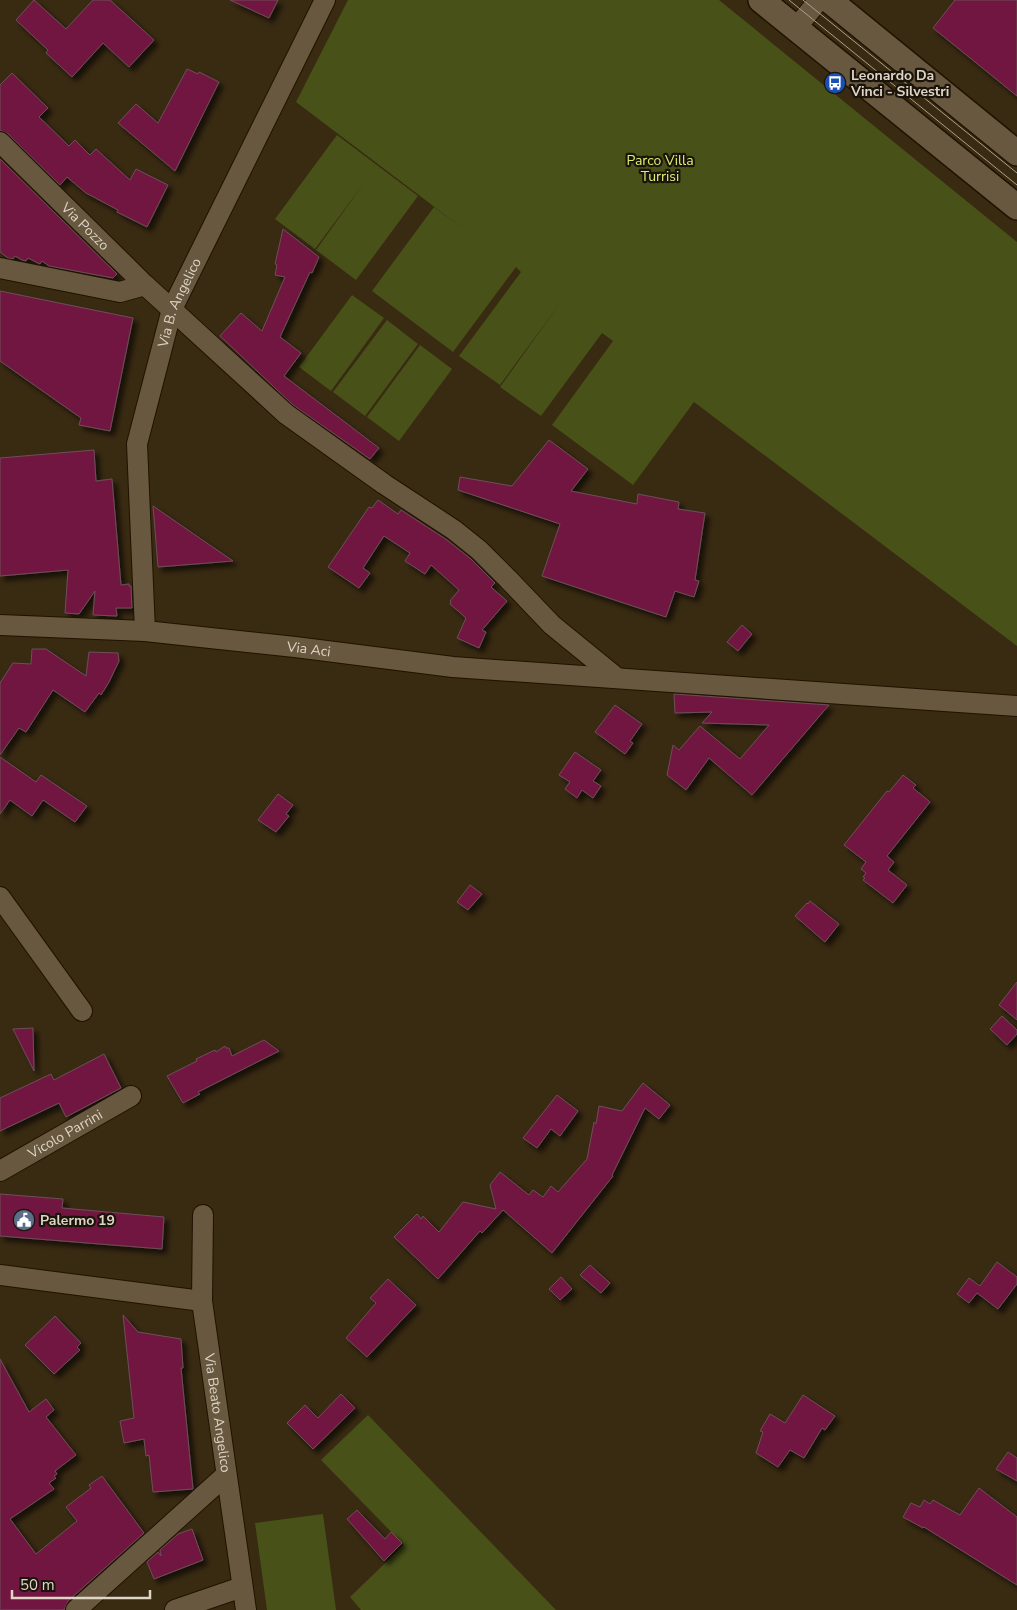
<svg xmlns="http://www.w3.org/2000/svg" width="1017" height="1610" font-family="'Nunito Sans',sans-serif">
	<style>
		.green { fill: #485118 }
		.building { fill: #701840; stroke: #6d4f58; filter: url(#shadow) }
		.lines { fill: none; stroke-linecap: round; stroke-linejoin: round }
		.minor-casing { stroke: #201200; stroke-width: 22 }
		.tertiary-casing { stroke: #201200; stroke-width: 28 }
		.minor { stroke: #68583f; stroke-width: 20 }
		.tertiary { stroke: #68583f; stroke-width: 25 }
		.tram { stroke: #aba08f; stroke-width: 1 }
		.labels { text-anchor: middle; dominant-baseline: central; stroke-width: 4.5; stroke-linejoin: round; paint-order: stroke }
		.poi-label { font-size: 14px; font-weight: bold; fill: #ded5c7; stroke: #1b140a; text-anchor: start }
		.park-label { font-size: 14px; fill: #daef6e; stroke: #1b140a }
		.street-label { font-size: 14px; fill: #ded5c7; stroke: #1b140a }
	</style>
	<defs>
		<filter id="shadow"><feDropShadow dx="4.5" dy="4.5" stdDeviation="2.5" flood-color="#0009"/></filter>
	</defs>
	<rect width="100%" height="100%" fill="#392a12"/>
	<path class="green" d="M348,0H719L1017,242V646L694,402L633,485L552,425L613,341L602,333L541,416L500,387L561,302L500,385L459,356L521,272L516,267L453,352L372,291L434,207L465,230L296,102Z
		M337,135L418,196L356,280L316,250L364,183L315,249L275,219Z
		M352,295L384,318L331,391L299,367Z
		M387,320L418,344L365,416L333,392Z
		M420,345L452,369L399,441L367,417Z
		M368,1415L556,1610H361L350,1597L404,1545L321,1460Z
		M323,1514L336,1610H267L255,1523Z"/>
	<path class="building" d="M34,0L66,29L93,0H110L154,40L129,67L103,43L72,77L46,53L48,50L16,20Z
		M230,0H278L269,18Z
		M955,0H1017V96L933,28Z
		M187,69L198,74L199,72L219,82L175,171L118,123L136,104L158,123Z
		M12,73L48,108L39,117L69,146L75,140L90,155L96,149L130,180L136,169L168,185L147,227L117,212L118,210L86,193L67,177L60,185L8,134L0,130V85Z
		M0,159L117,274L113,278L49,266L42,261L40,264L28,258L26,261L22,260L15,256L13,259L8,258L0,252Z
		M283,229L319,257L312,273L310,272L280,337L301,353L284,376L379,448L370,459L293,405L220,336L241,313L262,331L285,277L275,275L277,265L275,264Z
		M0,291L133,318L110,431L79,425L81,418L0,361Z
		M549,440L588,469L571,491L637,504L638,494L679,502L678,509L705,513L695,580L699,581L694,597L675,591L666,617L542,576L560,524L458,490L460,477L512,486Z
		M94,450L96,481L112,479L121,585L129,584V586H131L132,608H116L117,616L93,615L95,591L79,614L65,613L68,570L0,576V458Z
		M378,500L398,514L401,510L447,540L471,559L495,583L491,587L507,601L482,630L486,632L479,648L457,638L466,618L450,604L451,602L450,601L459,590L431,565L425,574L405,561L410,553L384,536L363,568L370,573L359,588L328,567L369,507L372,508Z
		M153,506L233,561L158,567Z
		M742,625L752,634L738,651L727,642Z
		M32,649H46L86,676L89,652L118,653L119,661L109,682L101,695L99,693L85,712L53,690L26,732L19,728L0,755V683L13,663L31,664Z
		M674,694L829,705L752,795L709,758L686,790L667,775L673,745L679,750L700,726L740,759L769,725L702,723L712,712L675,713Z
		M615,705L642,724L630,741L633,743L625,754L595,732Z
		M575,752L601,770L593,781L601,786L593,798L582,790L577,798L565,789L570,782L559,775Z
		M0,757L36,782L41,775L87,806L75,822L43,800L32,816L10,800L0,814Z
		M903,775L916,785L913,788L930,802L887,856L894,862L888,870L907,885L893,903L863,880L865,878L863,877L866,873L861,869L866,862L844,845L887,791L889,792Z
		M278,794L293,805L286,814L289,816L276,832L258,820Z
		M470,885L482,894L468,910L457,902Z
		M810,901L839,924L825,942L795,916L807,903L808,904Z
		M1017,982V1020L999,1005Z
		M1002,1016L1017,1030V1034L1007,1045L990,1029Z
		M33,1028L34,1071L13,1029Z
		M264,1040L279,1051L198,1092L200,1094L183,1103L167,1076L197,1061L196,1059L215,1050L216,1052L225,1046L226,1048H229L232,1056Z
		M104,1054L121,1088L66,1117L59,1103L0,1131V1098L51,1074L54,1080Z
		M643,1083L670,1105L659,1119L645,1108L612,1175L613,1176L552,1253L503,1210L482,1233L480,1231L438,1279L394,1237L417,1214L421,1219L423,1216L439,1232L463,1202L496,1209L490,1185L500,1172L529,1195L533,1190L543,1197L551,1186L558,1192L587,1159L594,1122L596,1124L599,1106L622,1111Z
		M557,1095L578,1111L560,1136L551,1129L537,1148L523,1138Z
		M0,1194L63,1199L62,1208L164,1217L162,1249L0,1236Z
		M997,1262L1017,1277V1284L998,1309L977,1293L969,1303L957,1294L969,1278L980,1286Z
		M590,1265L610,1283L601,1293L580,1275Z
		M561,1277L572,1289L560,1300L549,1289Z
		M388,1279L416,1305L367,1357L346,1338L376,1303L370,1298Z
		M123,1315L138,1332L181,1339L183,1368H181L193,1489L153,1492L149,1455L146,1456L144,1439L124,1443L120,1421L134,1418Z
		M55,1316L81,1343L77,1347L80,1350L54,1374L25,1345Z
		M0,1359L29,1412L46,1399L54,1410L46,1417L76,1455L55,1471L57,1474L54,1476L56,1478L49,1483L54,1489L10,1519L36,1554L77,1521L66,1507L91,1488L89,1485L102,1476L144,1533L68,1601L64,1610H0Z
		M341,1394L355,1408L313,1449L287,1423L305,1405L318,1418Z
		M803,1395L835,1416L825,1430L822,1428L804,1458L790,1450L778,1467L756,1453L763,1432L760,1431L770,1414L785,1423Z
		M1008,1452L1017,1458V1481L996,1469Z
		M979,1488L1017,1517V1585L924,1527L923,1528L903,1517L911,1503L920,1507L924,1500L930,1504L933,1500L960,1515Z
		M357,1510L385,1539L391,1532L402,1543L384,1561L347,1519Z
		M192,1529L203,1560L154,1579L147,1562L158,1552L161,1556L160,1550L178,1534Z"/>
	<g class="lines">
		<g class="minor-casing">
			<g id="minor">
				<path d="M796,28L819,0"/>
				<path id="s1" d="M0,142L145,285L286,414L384,484L454,530L479,550L508,579L552,625L617,678"/>
				<path d="M0,268L120,292L145,285"/>
				<path id="s2" d="M0,625L145,631L295,647L453,667L1017,706"/>
				<path id="s3" d="M145,631L137,444L172,309L325,0"/>
				<path d="M0,897L82,1011"/>
				<path id="s4" d="M0,1171L131,1096"/>
				<path id="s5" d="M203,1215L202,1301L246,1610"/>
				<path d="M0,1275L202,1301"/>
				<path d="M76,1610L226,1475"/>
				<path d="M175,1610L242,1587"/>
			</g>
		</g>
		<g class="tertiary-casing">
			<path id="tertiary" d="M761,0L1017,207
				M829,0L1017,153"/>
		</g>
		<use href="#minor" class="minor"/>
		<use href="#tertiary" class="tertiary"/>
		<path class="tram" d="M789,0L1017,185
			M803,0L1017,173"/>
	</g>
	<defs>
		<g id="bus-disc" transform="scale(1.125)"><circle r="9.5" fill="#1a4fb4" stroke="#1b140a"/><path d="M-5-6H5V4H4V6H2V4H-2V6H-4V4H-5ZM-3.5-4V0h7V-4ZM-3.5 1.2v1.5H-2V1.2ZM2 1.2v1.5H3.5V1.2Z" fill="#fff"/></g>
		<g id="civic-disc" transform="scale(1.125)"><circle r="9.5" fill="#5c6f8a" stroke="#1b140a"/><path d="M-.6-6.5H3V-4.5H.6V-3L4-1V1h2V6H-6V1h2V-1L-.6-3ZM-1.2 2.5V6h2.4V2.5Z" fill="#fff"/></g>
	</defs>
	<g fill-rule="evenodd">
		<use href="#bus-disc" x="835" y="83"/>
		<use href="#civic-disc" x="24" y="1220"/>
	</g>
	<g class="labels">
		<g class="poi-label">
			<text x="851" y="75">Leonardo Da<tspan x="851" dy="16">Vinci - Silvestri</tspan></text>
			<text x="40" y="1220">Palermo 19</text>
		</g>
		<g class="park-label">
			<text x="660" y="160">Parco Villa<tspan x="660" dy="16">Turrisi</tspan></text>
		</g>
		<g class="street-label">
			<text stroke="none"><textPath href="#s1" startOffset="120">Via Pozzo</textPath></text>
			<text stroke="none"><textPath href="#s3" startOffset="335">Via B. Angelico</textPath></text>
			<text stroke="none"><textPath href="#s2" startOffset="310">Via Aci</textPath></text>
			<text stroke="none"><textPath href="#s4" startOffset="75">Vicolo Parrini</textPath></text>
			<text stroke="none"><textPath href="#s5" startOffset="199">Via Beato Angelico</textPath></text>
		</g>
	</g>
	<path d="M12 1590v8h138v-8" fill="none" stroke="#ded5c7" stroke-width="2.5"/>
	<text x="20" y="1590" font-size="15" fill="#ded5c7" stroke="#1b140a" stroke-width="4" paint-order="stroke">50 m</text>
</svg>
